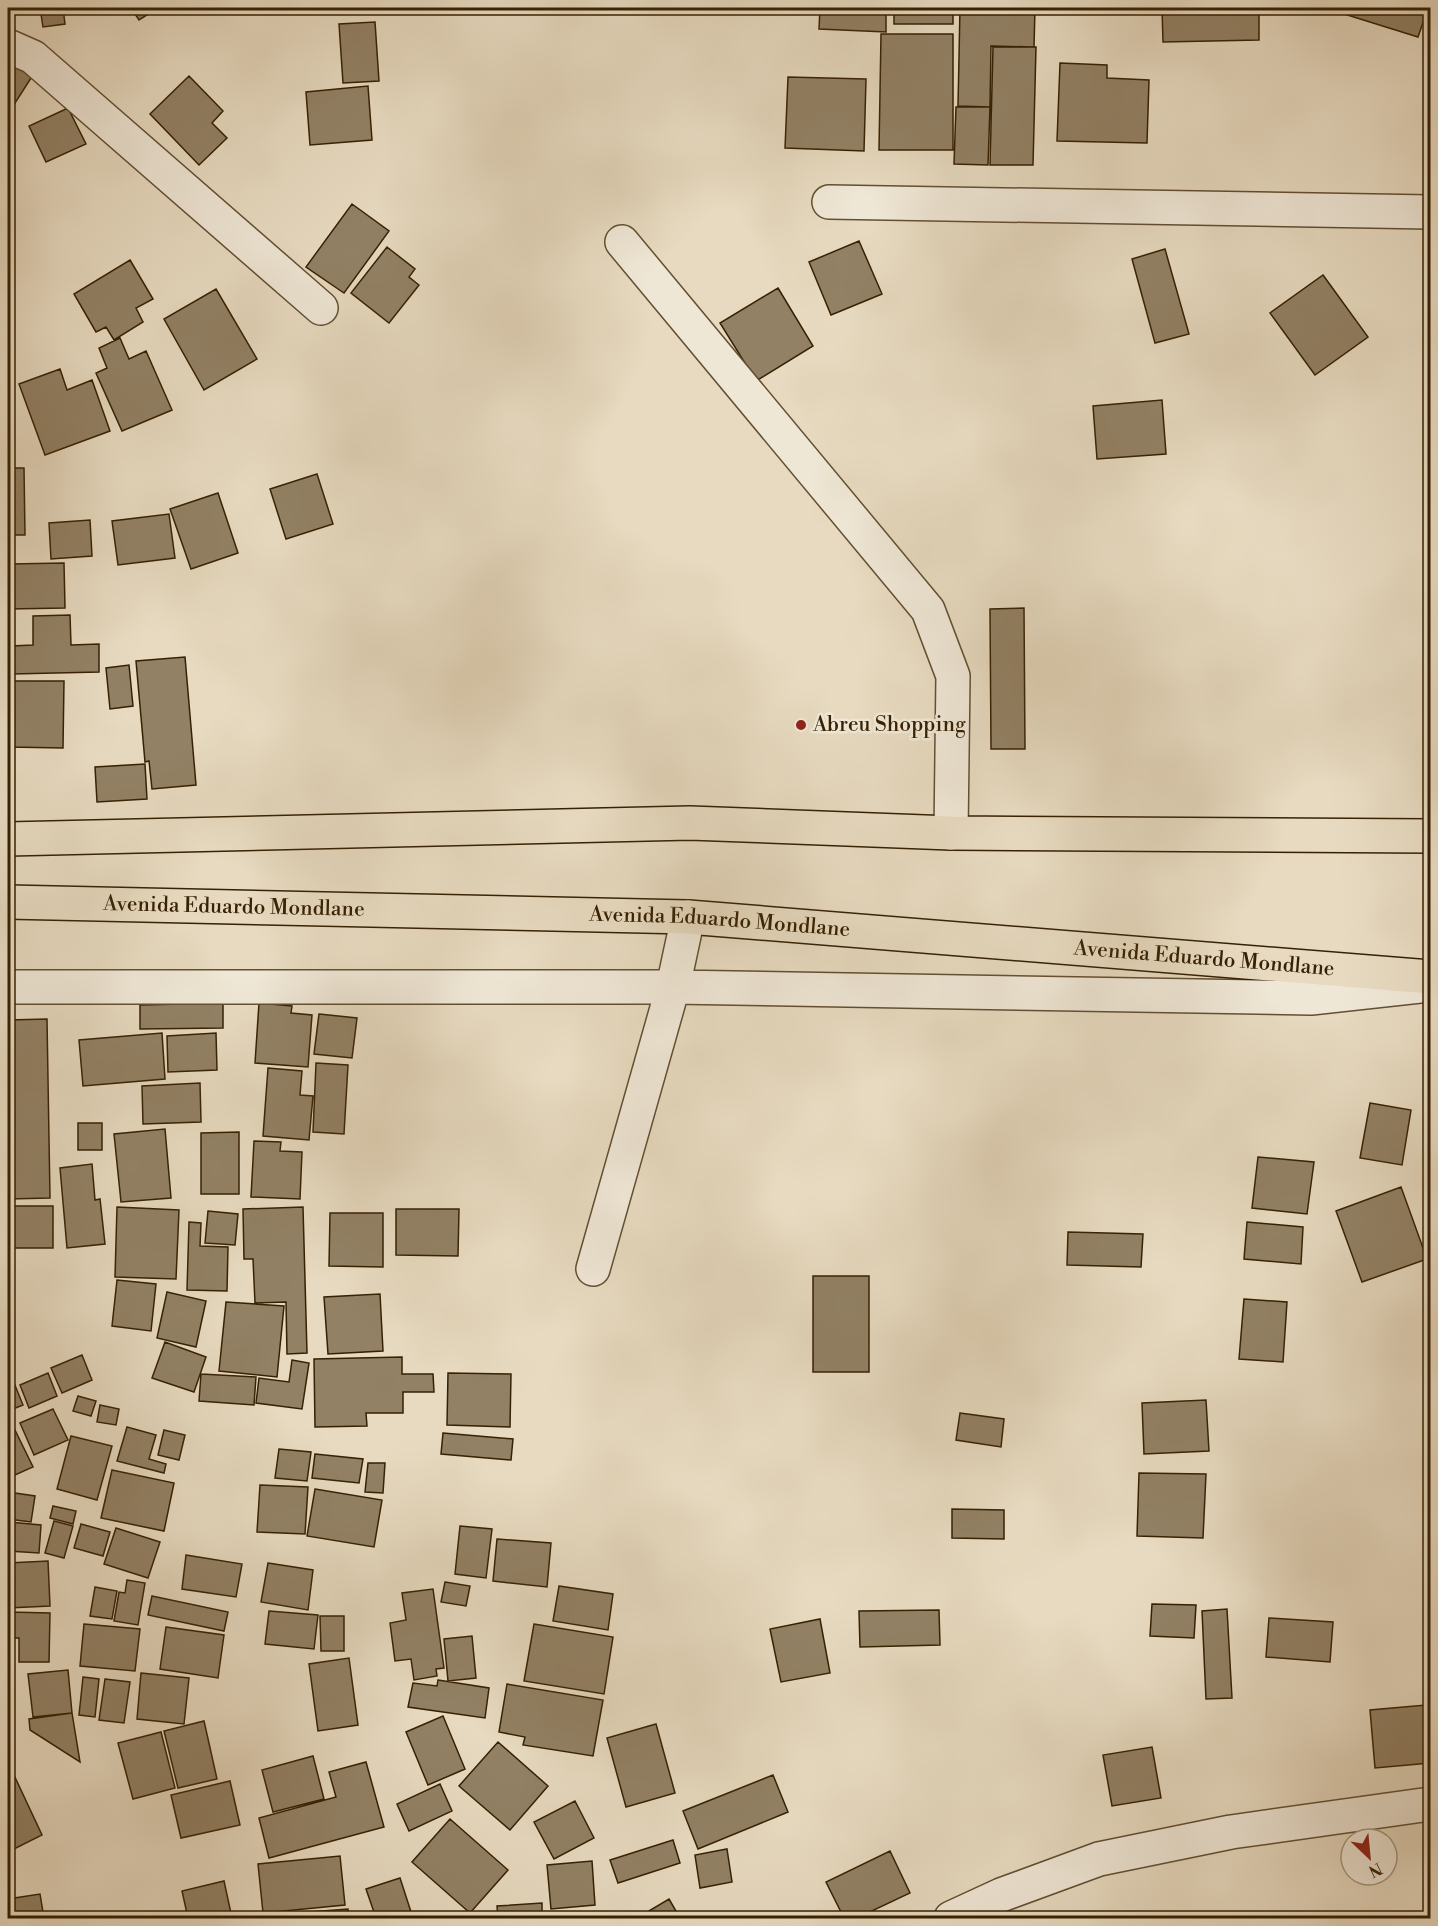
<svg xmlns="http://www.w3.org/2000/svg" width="1438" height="1926" font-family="'Libre Bodoni',serif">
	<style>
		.building { fill: #928165; stroke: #362102; stroke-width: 1.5 }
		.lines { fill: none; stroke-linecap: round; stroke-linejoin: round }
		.minor-casing { stroke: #624f32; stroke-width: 36 }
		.major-casing { stroke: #362102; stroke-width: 36 }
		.minor { stroke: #efe7d6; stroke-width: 33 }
		.major { stroke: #e7dac0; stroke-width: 33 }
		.poi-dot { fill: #8f2418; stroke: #efe7d6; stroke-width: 2 }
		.labels { text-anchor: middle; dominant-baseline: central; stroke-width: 5; stroke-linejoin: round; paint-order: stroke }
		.poi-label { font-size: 21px; fill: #362102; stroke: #efe7d6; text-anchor: start }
		.street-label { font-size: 21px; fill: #362102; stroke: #efe7d6 }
	</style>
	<rect width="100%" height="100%" fill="#e7dac0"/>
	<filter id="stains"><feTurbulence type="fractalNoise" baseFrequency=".00333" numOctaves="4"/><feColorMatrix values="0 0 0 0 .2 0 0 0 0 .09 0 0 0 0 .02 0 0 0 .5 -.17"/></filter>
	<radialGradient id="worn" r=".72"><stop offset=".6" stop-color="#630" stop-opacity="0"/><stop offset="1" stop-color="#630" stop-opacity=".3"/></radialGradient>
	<path class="building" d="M40,8H63L65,24L43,27Z
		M131,8H158L139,20Z
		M820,8H886V32L819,29Z
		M894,8H953V24H894Z
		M960,8H1035L1034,47L991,46L990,107L958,106Z
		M1162,8H1259V40L1163,42Z
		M1325,8H1428L1418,37Z
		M375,22L379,81L343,83L339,24Z
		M881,34H953V150H879Z
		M993,47H1036L1033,165H990Z
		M8,59L33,75L8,114Z
		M1060,63L1107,65V78L1149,80L1147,143L1057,141Z
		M189,76L223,111L212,123L227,138L199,165L150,114Z
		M788,77L866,79L864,151L785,148Z
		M368,86L372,140L310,145L306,92Z
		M956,107H990L988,165L954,164Z
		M68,108L86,144L46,162L29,126Z
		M352,204L389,231L344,293L306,267Z
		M859,241L882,294L831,315L809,262Z
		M387,247L415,269L409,277L419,285L389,323L351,293Z
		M1165,249L1189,334L1155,343L1132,259Z
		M130,260L153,299L136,308L143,322L114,340L106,327L96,332L74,294Z
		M1323,275L1368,337L1315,375L1270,313Z
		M778,288L813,346L756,381L720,323Z
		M216,289L257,359L204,390L164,319Z
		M120,338L129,359L146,351L172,410L122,431L96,373L107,368L99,348Z
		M60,369L67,390L92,380L110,431L45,455L19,384Z
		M1162,400L1166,454L1097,459L1093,406Z
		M8,468H24L25,535H8Z
		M317,474L333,524L286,539L270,489Z
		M218,493L238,553L191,569L170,509Z
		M169,514L175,558L118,565L112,521Z
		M90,520L92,556L51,559L49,523Z
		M64,563L65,608L8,609V572H10V564Z
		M1024,608L1025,749H991L990,609Z
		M70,615L71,645L99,644V672L12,674L11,646L33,645V616Z
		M185,657L196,785L152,789L149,761L145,762L136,661Z
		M129,665L133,706L110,709L106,668Z
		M8,681H64L63,748L8,747Z
		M145,764L147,799L97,802L95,767Z
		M223,1003V1028L140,1029V1005Z
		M259,1003L292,1006L291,1013L312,1015L308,1067L255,1063Z
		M319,1014L357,1018L352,1058L314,1054Z
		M47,1019L50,1198L8,1199V1020Z
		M1427,1022H1430V1043H1426Z
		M162,1033L165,1079L83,1086L79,1040Z
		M216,1033L217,1070L168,1072L167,1036Z
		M316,1063L348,1065L344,1134L313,1132Z
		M268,1068L302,1071L300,1095L313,1096L309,1140L263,1136Z
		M200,1083L201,1122L143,1124L142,1086Z
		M1370,1103L1411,1110L1402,1165L1360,1158Z
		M78,1123H102V1150H78Z
		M165,1129L171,1198L121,1202L114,1134Z
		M239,1132V1194H201V1133Z
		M254,1141L281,1142L280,1151L302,1152L300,1199L251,1197Z
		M1258,1157L1314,1162L1307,1214L1252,1208Z
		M92,1164L95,1200L100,1199L105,1244L67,1248L60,1168Z
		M1401,1187L1427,1259L1362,1282L1336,1211Z
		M8,1206H53V1248H8Z
		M117,1207L179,1210L176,1279L115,1277Z
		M303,1207L307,1353L287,1354L286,1302L255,1303L253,1259H244L243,1209Z
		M396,1209H459L458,1256L396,1255Z
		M208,1211L238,1214L235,1245L205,1243Z
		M330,1213H383V1267L329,1266Z
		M189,1222L201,1223L200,1246L228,1247L227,1291L187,1290Z
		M1247,1222L1303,1227L1301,1264L1244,1259Z
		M1068,1232L1143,1234L1141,1267L1067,1265Z
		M813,1276H869V1372H813Z
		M117,1280L156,1284L151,1331L112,1326Z
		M167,1292L206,1301L196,1347L157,1338Z
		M380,1294L383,1351L328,1354L324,1297Z
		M1244,1299L1287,1302L1283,1362L1239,1359Z
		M226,1302L284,1306L277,1377L219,1371Z
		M165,1342L206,1357L194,1392L152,1378Z
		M82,1355L92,1380L62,1393L51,1368Z
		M402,1357V1374H433L434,1392H403V1413H366L367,1426L315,1427L314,1359Z
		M292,1360L309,1363L302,1409L256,1403L259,1378L289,1382Z
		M8,1368L23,1405L8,1411Z
		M48,1373L57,1396L29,1408L20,1385Z
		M448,1373L511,1374L510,1427L447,1425Z
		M201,1374L256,1377L254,1405L199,1401Z
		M78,1396L96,1401L91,1416L73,1411Z
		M1206,1400L1209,1451L1144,1454L1142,1403Z
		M100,1405L119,1409L116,1425L97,1422Z
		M53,1409L68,1440L34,1455L20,1423Z
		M960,1413L1004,1419L1001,1447L956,1440Z
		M13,1426L33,1467L8,1478V1428Z
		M127,1427L156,1435L149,1459L166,1464L164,1473L117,1461Z
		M164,1430L185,1435L179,1460L158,1455Z
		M443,1433L513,1439L511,1460L441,1454Z
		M71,1436L112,1446L97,1500L57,1489Z
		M279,1449L311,1452L307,1481L275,1478Z
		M315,1454L363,1459L359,1483L312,1478Z
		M368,1463H385L383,1493L365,1492Z
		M112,1470L174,1483L164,1531L101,1518Z
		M1139,1473L1206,1474L1203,1538L1137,1536Z
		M260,1485L308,1487L305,1534L257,1532Z
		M315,1489L382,1500L374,1547L307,1536Z
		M8,1492L35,1496L31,1522L8,1519Z
		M53,1506L76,1511L73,1524L50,1518Z
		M952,1509L1004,1510V1539L952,1538Z
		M54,1521L73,1526L64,1558L45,1553Z
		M9,1522L41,1525L39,1553L8,1551Z
		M81,1524L110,1532L103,1556L74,1548Z
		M460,1526L492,1529L486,1578L455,1574Z
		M116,1528L160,1542L148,1578L104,1564Z
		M497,1539L551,1543L547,1587L493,1581Z
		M186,1555L242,1564L236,1597L182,1589Z
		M48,1561L50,1606L8,1608V1563Z
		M268,1563L313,1570L308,1610L261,1602Z
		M127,1580L145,1583L138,1625L114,1621L119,1592L125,1593Z
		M445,1582L470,1586L466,1606L441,1602Z
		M559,1586L613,1594L608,1630L553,1621Z
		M95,1587L117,1591L112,1619L90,1616Z
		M433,1589L444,1668L436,1669L437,1676L414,1680L411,1659L395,1661L390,1623L406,1620L402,1593Z
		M152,1596L228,1612L224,1631L148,1615Z
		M1152,1604L1196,1605L1194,1638L1150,1636Z
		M1227,1609L1232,1698L1206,1699L1202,1611Z
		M939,1610L940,1645L860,1647L859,1611Z
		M269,1611L318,1615L314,1649L265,1644Z
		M8,1612L50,1613L49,1662H19V1638H8Z
		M320,1616H344V1651H321Z
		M1269,1618L1333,1622L1330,1662L1266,1657Z
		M820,1619L830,1673L781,1682L770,1629Z
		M84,1624L140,1629L135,1671L80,1666Z
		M534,1624L613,1637L604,1694L524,1681Z
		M166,1627L224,1635L218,1678L160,1669Z
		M472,1636L476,1678L448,1681L444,1639Z
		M349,1658L358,1725L318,1731L309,1664Z
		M68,1670L72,1713L33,1717L28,1674Z
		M141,1673L189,1678L184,1724L137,1719Z
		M83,1677L99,1679L95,1717L79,1715Z
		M105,1679L130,1682L124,1723L99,1720Z
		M438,1680L489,1688L485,1718L408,1707L413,1683L437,1686Z
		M507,1684L603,1700L593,1756L523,1745L525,1737L499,1732Z
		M1426,1705L1430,1763L1375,1768L1370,1710Z
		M72,1713L80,1762L30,1730L29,1719Z
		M443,1716L465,1769L428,1785L406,1732Z
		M204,1721L217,1779L178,1788L164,1731Z
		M656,1724L675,1793L626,1807L607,1738Z
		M161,1732L175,1788L133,1799L118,1743Z
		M498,1742L548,1786L510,1830L459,1786Z
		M1152,1747L1161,1798L1112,1806L1103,1755Z
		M313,1756L324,1799L273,1812L262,1770Z
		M366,1762L384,1827L269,1858L259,1818L336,1797L329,1772Z
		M13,1773L42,1835L8,1852V1775Z
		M773,1775L788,1812L698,1849L683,1811Z
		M230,1781L240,1825L181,1838L171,1795Z
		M440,1784L452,1811L409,1831L397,1804Z
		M575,1801L594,1838L554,1859L534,1822Z
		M450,1819L508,1870L470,1913L412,1862Z
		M673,1840L680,1863L618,1883L610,1860Z
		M727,1849L732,1882L700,1888L695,1855Z
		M890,1851L910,1893L857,1918H844L826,1882Z
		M340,1856L345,1905L263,1913L258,1864Z
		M592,1861L595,1905L551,1909L547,1865Z
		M400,1878L413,1918H376L366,1889Z
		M224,1881L232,1918H188L182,1891Z
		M40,1894L44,1918H8V1899Z
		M669,1899L680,1918H637Z
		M542,1903V1918H498L497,1906Z
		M348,1909L349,1918H282V1914Z"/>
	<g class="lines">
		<g class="minor-casing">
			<path id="minor" d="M8,46L33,57L321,308
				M829,202L1430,212
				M622,242L928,610L953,676L951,833
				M8,987H673L1311,998L1429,985
				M593,1269L673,987L688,917
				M951,1918L1001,1895L1099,1859L1231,1832L1430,1804"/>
		</g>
		<g class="major-casing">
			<g id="major">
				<path d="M8,839L690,823L951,833L1430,836"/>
				<path id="s1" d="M8,902L688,917L1430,977"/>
			</g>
		</g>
		<use href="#minor" class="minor"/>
		<use href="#major" class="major"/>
	</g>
	<circle class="poi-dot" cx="801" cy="725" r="6"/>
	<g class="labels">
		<g class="poi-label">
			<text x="813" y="725">Abreu Shopping</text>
		</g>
		<g class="street-label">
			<text stroke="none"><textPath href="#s1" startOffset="226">Avenida Eduardo Mondlane</textPath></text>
			<text stroke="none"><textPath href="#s1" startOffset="712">Avenida Eduardo Mondlane</textPath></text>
			<text stroke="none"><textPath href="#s1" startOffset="1198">Avenida Eduardo Mondlane</textPath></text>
		</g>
	</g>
	<rect width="1438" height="1926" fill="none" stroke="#e7dac0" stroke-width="30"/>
	<rect x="9" y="9" width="1420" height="1908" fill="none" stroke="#362102" stroke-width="3"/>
	<rect x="15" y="15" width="1408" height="1896" fill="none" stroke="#362102" stroke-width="1.5"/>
	<g transform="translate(1369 1857) rotate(154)"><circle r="28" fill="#efe7d6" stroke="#a59881" stroke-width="1.5"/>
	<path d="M0-4.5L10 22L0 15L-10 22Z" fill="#8f2418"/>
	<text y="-9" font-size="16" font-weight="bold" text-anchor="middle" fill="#362102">N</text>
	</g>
	<rect width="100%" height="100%" filter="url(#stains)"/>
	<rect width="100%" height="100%" fill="url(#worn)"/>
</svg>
